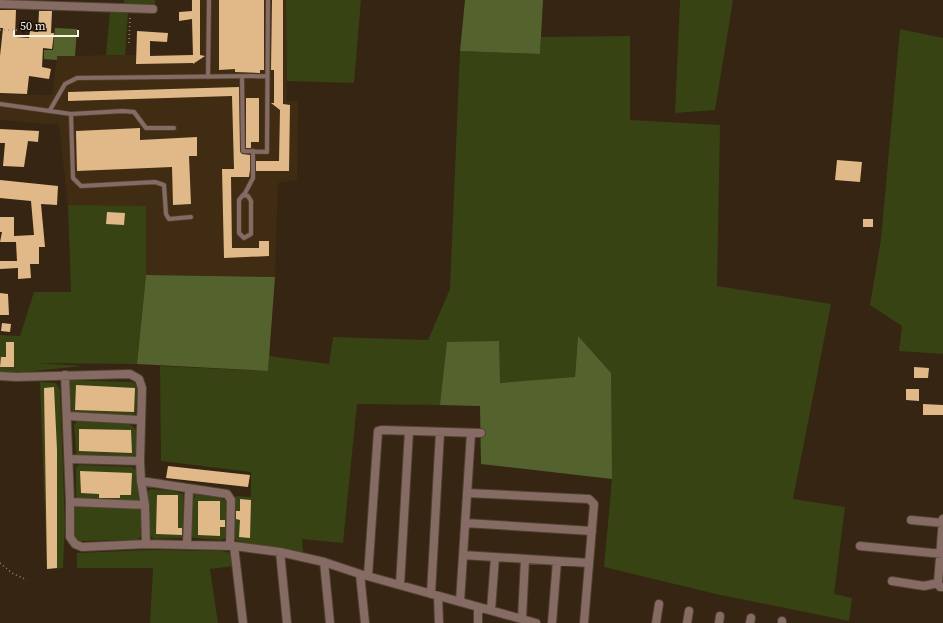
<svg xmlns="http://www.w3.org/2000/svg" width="943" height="623" font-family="'Source Serif 4',serif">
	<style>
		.built { fill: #3f2c12 }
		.green { fill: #374312 }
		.forest { fill: #54632d }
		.building { fill: #e1b988 }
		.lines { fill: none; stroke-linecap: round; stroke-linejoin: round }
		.service-casing { stroke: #514230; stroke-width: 5.5 }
		.minor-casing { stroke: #514230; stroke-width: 10 }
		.path { stroke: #978a7a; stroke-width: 1.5; stroke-dasharray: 1 3; stroke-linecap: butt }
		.service { stroke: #866b65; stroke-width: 4 }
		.minor { stroke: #866b65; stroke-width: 8 }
	</style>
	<rect width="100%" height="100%" fill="#352512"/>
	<path class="built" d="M191,0H286L287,101H298L297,180L278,183L275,277L146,275V207L68,205L59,125L0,120V94L52,95L57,56L192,54Z"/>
	<path class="green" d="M124,0H155V6L124,5Z
		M286,0H361L354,83L287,81Z
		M680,0H733L715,110L675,113Z
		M110,11L128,12L125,55H106Z
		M900,29L943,38V354L899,351L902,326L870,305L881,239Z
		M630,36V120L720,125L717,286L831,304L793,499L845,507L834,594L852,598L849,621L716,594L604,567L612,479L578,336L575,378L500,383L440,405L357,404L343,543L302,539L303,553L237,541L234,538V498L237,496L251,497V472L161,461L160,366L268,371L269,356L329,364L333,337L428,340L450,289L460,51L540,54L541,37Z
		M68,205L146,206V275L137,364L38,363L83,366L15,373L0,371V335L20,336L34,292H71Z
		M69,380L133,382L138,386L136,412L133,415L72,413Z
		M40,382L56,383L60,390L65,524L63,568L47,569Z
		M77,421L129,424L136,429V453L132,458L82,456L76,454L74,425Z
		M79,465L132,467L136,470L140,498L139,501L79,499L76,496V467Z
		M151,489L173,491L183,494L184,534L182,538L154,539L151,536L147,495L148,491Z
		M196,495L217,496L226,501V533L225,538L222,540L194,538L191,536L192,502Z
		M75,507L137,509L141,511L143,535L137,540L79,541L74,536V511Z
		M150,550L222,551L230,553L233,566L210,569L218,623H150L153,568H77V553Z"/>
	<path class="forest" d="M465,0H543L540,54L460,51Z
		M55,28L77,29L75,56H57V60L44,59V50H53Z
		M146,275L275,277L268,371L137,364Z
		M578,336L611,373L612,479L481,464L480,406L440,405L447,342L499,341L500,383L575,377Z"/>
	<path class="building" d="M192,0H200V55L205,56L193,64V63L136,64L137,31L168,33L167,42L150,41V56L193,55L192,19L179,21V12L192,11Z
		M219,0H264V70H260V73L235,72V69L219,70Z
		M272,0H283V104L290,105L289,171H256V161H279L280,110L271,103H274V70H271Z
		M0,10H16L15,37L29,38L30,31L38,32L39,11H52L51,33H54L52,49L43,48L42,67L51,69L49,79L29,76L27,94L0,93V56L3,28H0Z
		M239,87L240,151L242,154L250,155V170L249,177H231L232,248H259V241H269V256L224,258L222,169H234L232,96L68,101V92Z
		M246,98H259V142H251V148H246Z
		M140,128V140L197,137V156H189L191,204L173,205L172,167L77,171L76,131Z
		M0,129L39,131L38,142L28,141L24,167L3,166L5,143H0Z
		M837,160L862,162L860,182L835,180Z
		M0,180L58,186L57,205L41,204L45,247H39V264H30L31,278L18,279V268L0,269V261H17L16,242H0L2,232H0V217H14V236L34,235L31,201L0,198Z
		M107,212L125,213L124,225L106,224Z
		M863,219H873V227H863Z
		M0,293L8,294L9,315H0Z
		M2,323L11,324L10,332L1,331Z
		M6,342H14V367H0L1,357H6Z
		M914,367L929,368L928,378H914Z
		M76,385L135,388L134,412L75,410Z
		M54,387L57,450V568L47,569L44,388Z
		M906,389H919V401L906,400Z
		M923,404L943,405V415H923Z
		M79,429L131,430L132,453L79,451Z
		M168,466L250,475L248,487L166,478Z
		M80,471L132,473L131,495H120V498H99V494L81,493Z
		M157,495H178V528H182V535L156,534Z
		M240,499L251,500L250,538L239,537L240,520L236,519V511H240Z
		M198,501H220V520H225V527H220V536L198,535Z"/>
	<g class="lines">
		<g class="service-casing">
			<path id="service" d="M208,77L209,0
				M242,77L243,151L267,152L268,0
				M0,104L71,114L123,111L134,112L146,128H174
				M50,110L65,84L77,78L267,76
				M71,114L73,178L81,186L155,182L164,185L166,214L169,219L191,217
				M243,195L248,196L251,201V234L244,238L239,233V200Z
				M244,195L253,178V151"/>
		</g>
		<g class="minor-casing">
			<path id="minor" d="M0,4L153,9
				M0,376L16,377L130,374L139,379L142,388L140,461L141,481L145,505L146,544L82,547L75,544L70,537V502L65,375
				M68,416L140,420
				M69,459L140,461
				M141,481L227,494L231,500L230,546
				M467,493L589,499L594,504L584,623
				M70,502L145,505
				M943,519L938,583L940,587H943
				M911,520L943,523
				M465,523L592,531
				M146,544L234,546
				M187,544L189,489
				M860,546L943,554
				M280,552L287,623
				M463,555L589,563
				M324,562L330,623
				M360,574L365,623
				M368,576L378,431L382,430L481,433
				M892,581L924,586L938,583
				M400,585L409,431
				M431,594L440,432
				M438,596L439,623
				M460,602L471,433
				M478,607V623
				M491,610L495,557
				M522,619L525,559
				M243,623L234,546L280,552L324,562L360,574L536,623
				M552,623L557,561
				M656,623L659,604
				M687,623L689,611
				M719,623L720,616
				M750,623L751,618
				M782,623V621"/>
		</g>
		<path class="path" d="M0,30H26
			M129,43L130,16
			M0,563L12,573L27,580"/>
		<use href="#service" class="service"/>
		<use href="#minor" class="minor"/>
	</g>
	<path d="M14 30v6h64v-6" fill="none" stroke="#fbf1e5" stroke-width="2"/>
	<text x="20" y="30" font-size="12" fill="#fbf1e5" stroke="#171008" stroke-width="3" paint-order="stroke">50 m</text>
</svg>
